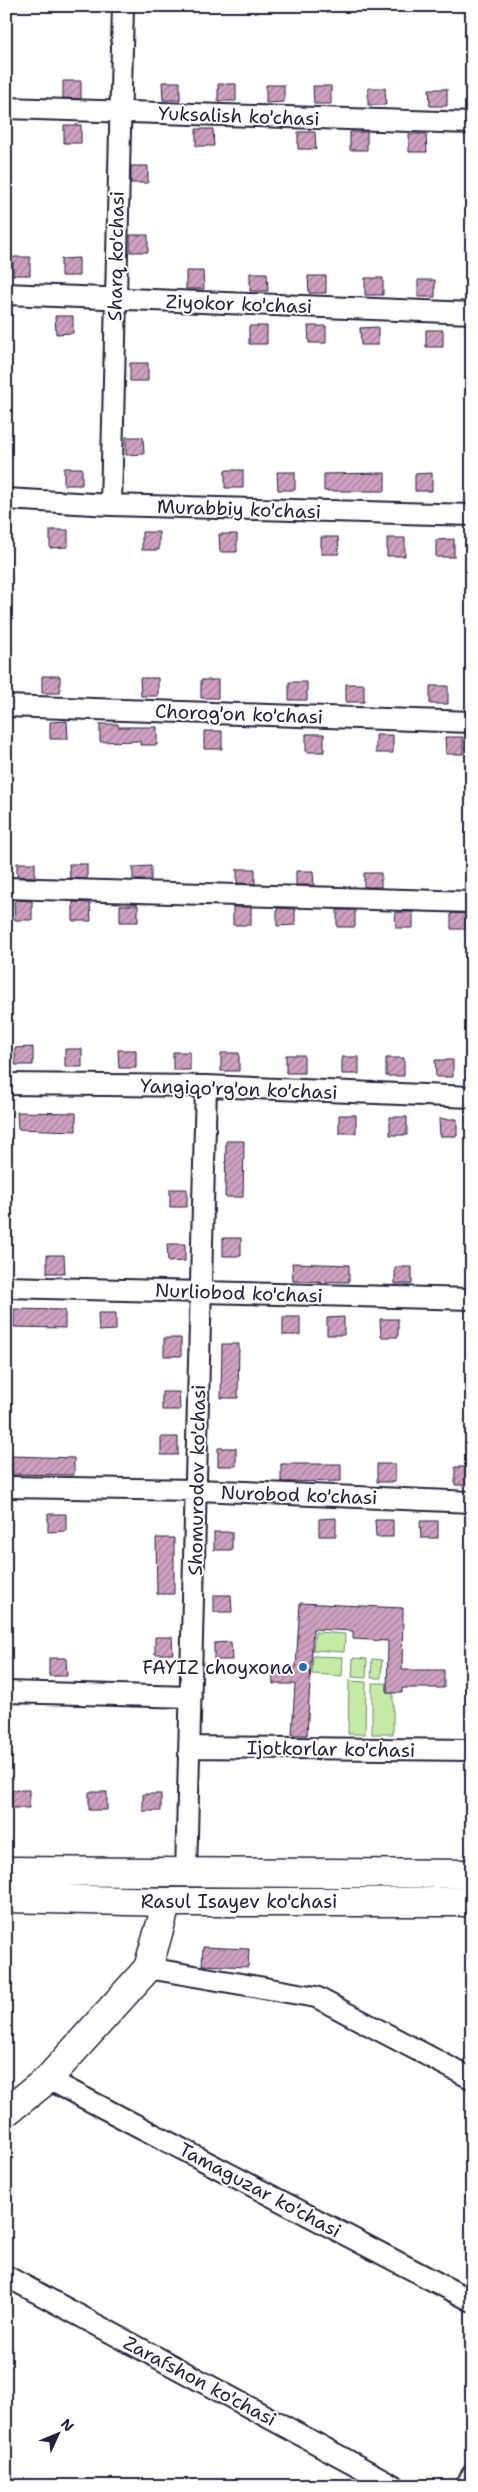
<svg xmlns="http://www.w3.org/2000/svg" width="478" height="2492" font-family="'Shantell Sans',sans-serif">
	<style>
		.grass { fill: #c4eaa5; stroke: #738670 }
		.building { fill: url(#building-hatch); stroke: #22223b }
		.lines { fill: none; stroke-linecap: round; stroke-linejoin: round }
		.street-casing { stroke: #22223b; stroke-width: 24 }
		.secondary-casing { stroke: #22223b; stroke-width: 31 }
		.primary-casing { stroke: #22223b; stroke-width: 31 }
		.street { stroke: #fff; stroke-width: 20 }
		.secondary { stroke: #fff; stroke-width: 28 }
		.primary { stroke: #fff; stroke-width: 28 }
		.poi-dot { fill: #1f6fb2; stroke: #fff; stroke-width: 2 }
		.labels { text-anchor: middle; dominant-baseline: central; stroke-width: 4; stroke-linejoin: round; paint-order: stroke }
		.street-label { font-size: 19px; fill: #22223b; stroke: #fff }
		.poi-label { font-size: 19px; fill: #22223b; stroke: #fff; text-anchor: end }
	</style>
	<defs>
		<pattern id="building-hatch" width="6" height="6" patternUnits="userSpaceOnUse" patternTransform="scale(1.25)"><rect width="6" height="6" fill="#d1a1c0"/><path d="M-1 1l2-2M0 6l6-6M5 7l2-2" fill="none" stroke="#a9839d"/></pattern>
	</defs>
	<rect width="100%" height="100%" fill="#fff"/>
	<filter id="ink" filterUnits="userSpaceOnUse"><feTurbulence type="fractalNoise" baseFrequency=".02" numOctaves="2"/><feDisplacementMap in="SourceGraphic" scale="10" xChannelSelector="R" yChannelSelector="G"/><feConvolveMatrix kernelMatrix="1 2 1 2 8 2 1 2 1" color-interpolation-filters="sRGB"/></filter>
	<g filter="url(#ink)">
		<path class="grass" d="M315,1632L345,1634L344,1652L313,1650Z
			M313,1656L343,1657L342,1676L312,1674Z
			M353,1658L367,1659L366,1678L352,1677Z
			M372,1659L382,1660L381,1678H371Z
			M349,1681L366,1682L365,1734H348Z
			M372,1683H387V1693H393V1734H372Z"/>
		<path class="building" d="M63,81H81V99L63,98Z
			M162,82H180V100H163Z
			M218,84H236V101H218Z
			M266,85H284V102L266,103Z
			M313,86H331V104H314Z
			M368,88H385L386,105H368Z
			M429,89H447V106H430Z
			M64,125H81V143H64Z
			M196,129H213L214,146H196Z
			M298,132H315L316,149H298Z
			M350,132H367V150H350Z
			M409,134H426L427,152H409Z
			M131,166H148V183H131Z
			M130,235H148V252H130Z
			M13,257H30V275H13Z
			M79,258V276H61V259Z
			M186,271H203L204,289H186Z
			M250,273H267L268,291H250Z
			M308,276H326V293H309Z
			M365,278H383V295H365Z
			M418,280H435V297H418Z
			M55,316H73V333L56,334Z
			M249,326H267V344H249Z
			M308,326H326V343H309Z
			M378,327V345H361L360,328Z
			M426,330H443V347H426Z
			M130,363H148V381H130Z
			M126,437H143L144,454L126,455Z
			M64,468H82V485H64Z
			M225,470H243V488H225Z
			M277,472H295V490H278Z
			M385,473V491H324V474Z
			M432,473V491H415V474Z
			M50,530H68V547L50,548Z
			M142,532H159V550H142Z
			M219,534H237V552H220Z
			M321,537H338L339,554H321Z
			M387,538H405V556H387Z
			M454,539V557H436V540Z
			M42,676H60V693H42Z
			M140,678H158V696H141Z
			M201,680H218V698H201Z
			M289,682H307V700H289Z
			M346,684H364V702H346Z
			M430,686H448V704H430Z
			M67,721L68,739H50V722Z
			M100,724H118V727H157V745H140V741L100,742Z
			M204,731H222V749H204Z
			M306,734H324V752H306Z
			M376,735H393V753H376Z
			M445,737H463V754H446Z
			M17,863H35V877L17,876Z
			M69,864H87V879L70,878Z
			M151,866V880H133V867Z
			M237,869H255V884L237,883Z
			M296,871H313L314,885H296Z
			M364,873H381V887H364Z
			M17,900L32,901V920H15L14,902Z
			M73,902L90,903L91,921H73Z
			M120,905H138V922H120Z
			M233,907H251V925H233Z
			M277,908L295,909V925L277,926Z
			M337,910H355V927H337Z
			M395,912H413V928H396Z
			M451,913L469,914V929H451Z
			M33,1047V1065H15V1048Z
			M65,1049H82V1067H65Z
			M118,1050H136V1068H119Z
			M173,1052H190V1070H173Z
			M221,1053H239V1071H221Z
			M286,1055H304V1073H286Z
			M342,1057H359V1074H342Z
			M386,1058H404V1076H386Z
			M435,1060H453V1077H436Z
			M17,1112L76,1113V1131L18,1129Z
			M339,1115H356V1133H339Z
			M390,1117H407V1135H390Z
			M439,1119H457V1136H440Z
			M226,1141H244L243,1197H225Z
			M170,1189H187V1207H170Z
			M223,1238H241V1256H223Z
			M167,1244H185V1261L168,1262Z
			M47,1255H64L65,1273H47Z
			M292,1263L349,1265V1282L293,1281Z
			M395,1267H412V1284H395Z
			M14,1309L65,1310V1328L14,1327Z
			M98,1313H116V1330L99,1331Z
			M283,1317H300V1335H283Z
			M344,1317V1335H327V1318Z
			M380,1319H398V1337H381Z
			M164,1338H181V1356H164Z
			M222,1344H239L238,1398H221Z
			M162,1392H179L180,1410H162Z
			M161,1437H178V1455H161Z
			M218,1448H236V1466H218Z
			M12,1456L74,1458V1475L12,1474Z
			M281,1464H341V1481L281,1482Z
			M377,1464H395V1482H377Z
			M455,1467H472V1485H455Z
			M48,1514H66V1531L48,1532Z
			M336,1518V1536H319V1519Z
			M375,1520H393V1537H376Z
			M420,1521H438V1538H421Z
			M214,1532H232V1550H214Z
			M156,1538H174V1594H157Z
			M214,1595H231L232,1612H214Z
			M300,1603L403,1608L402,1670H444V1688H402V1693H387L388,1641L353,1639V1631L313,1629L307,1735H292L295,1684H273L272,1667H296Z
			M155,1637H172L173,1654H155Z
			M231,1642L232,1660H214V1643Z
			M49,1658H66L67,1676H49Z
			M12,1790H29V1808H12Z
			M89,1792H107V1810H89Z
			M143,1794H161V1811H143Z
			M203,1947L249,1949L248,1967L202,1965Z"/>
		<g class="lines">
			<g class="street-casing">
				<path id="street" d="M6,108L472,123
					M6,294L472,313
					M6,499L111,505L472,515
					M111,505L123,6
					M6,706L472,722
					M6,888L472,902
					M6,1084L206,1086L472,1097
					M6,1287L472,1299
					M6,1487L197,1490L472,1502
					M6,1692L191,1697
					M190,1747L472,1750
					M186,1874L206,1086
					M148,1968L316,1997L472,2079
					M48,2079L472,2301
					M6,2276L395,2486
					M466,2486L472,2475"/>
			</g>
			<g class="secondary-casing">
				<path id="secondary" d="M6,2112L48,2079L148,1968L167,1902"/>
			</g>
			<g class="primary-casing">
				<path id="primary" d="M6,1871L472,1874
					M6,1898L167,1902H472"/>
			</g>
			<use href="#street" class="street"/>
			<use href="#secondary" class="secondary"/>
			<use href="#primary" class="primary"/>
		</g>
	</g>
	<circle class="poi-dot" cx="303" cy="1667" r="5"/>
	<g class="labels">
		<g class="street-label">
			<text transform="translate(239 116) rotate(2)">Yuksalish ko'chasi</text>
			<text transform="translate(116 256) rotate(-89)">Sharq ko'chasi</text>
			<text transform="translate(239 304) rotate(2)">Ziyokor ko'chasi</text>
			<text transform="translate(239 509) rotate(2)">Murabbiy ko'chasi</text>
			<text transform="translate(239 714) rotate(2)">Chorog'on ko'chasi</text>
			<text transform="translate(239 1089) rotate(2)">Yangiqo'rg'on ko'chasi</text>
			<text transform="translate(239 1293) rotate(2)">Nurliobod ko'chasi</text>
			<text transform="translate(197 1480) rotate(-89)">Shomurodov ko'chasi</text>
			<text transform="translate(299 1495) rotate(2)">Nurobod ko'chasi</text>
			<text transform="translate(331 1749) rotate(1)">Ijotkorlar ko'chasi</text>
			<text x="239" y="1901">Rasul Isayev ko'chasi</text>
			<text transform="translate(260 2190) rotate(28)">Tamaguzar ko'chasi</text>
			<text transform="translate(200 2381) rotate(28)">Zarafshon ko'chasi</text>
		</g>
		<g class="poi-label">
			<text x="293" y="1667">FAYIZ choyxona</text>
		</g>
	</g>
	<rect width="478" height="2492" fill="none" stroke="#fff" stroke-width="25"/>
	<rect x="12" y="12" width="453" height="2467" fill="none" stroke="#22223b" stroke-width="2" filter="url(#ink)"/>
	<g transform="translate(58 2434) rotate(46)" stroke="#ffffff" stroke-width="4" paint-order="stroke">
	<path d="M0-4L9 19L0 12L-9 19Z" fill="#22223b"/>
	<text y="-8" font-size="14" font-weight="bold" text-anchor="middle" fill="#22223b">N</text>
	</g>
</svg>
